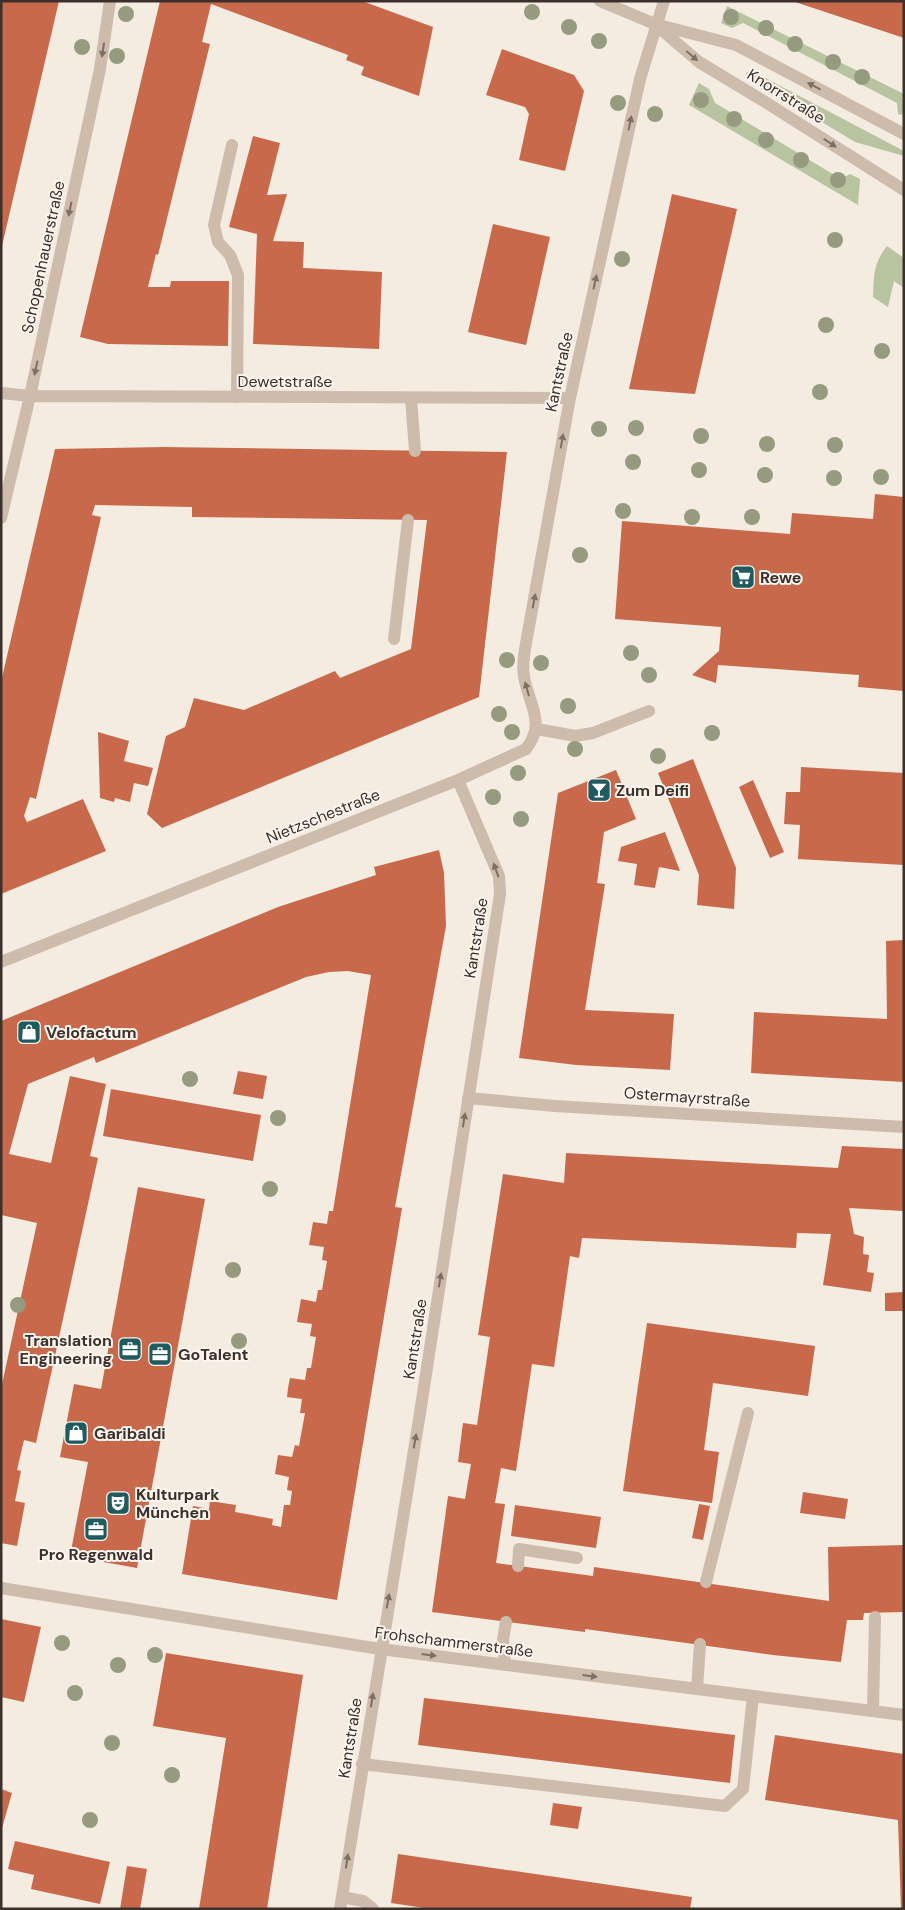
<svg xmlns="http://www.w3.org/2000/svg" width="905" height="1910" font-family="'DM Sans',sans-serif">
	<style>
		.green { fill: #b8c4a0 }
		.building { fill: #c8694b }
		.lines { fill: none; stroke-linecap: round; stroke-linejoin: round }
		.service { stroke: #cdbbac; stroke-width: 12 }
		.minor { stroke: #cdbbac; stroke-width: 12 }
		.tertiary { stroke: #cdbbac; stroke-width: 12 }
		.tree { fill: #969b7f }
		.oneway { fill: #7d6f65 }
		.labels { text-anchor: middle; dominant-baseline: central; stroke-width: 4; stroke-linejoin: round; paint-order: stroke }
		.street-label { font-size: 16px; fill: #3b302b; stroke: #fbf5ee }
		.poi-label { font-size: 16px; font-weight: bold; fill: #3b302b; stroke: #fbf5ee; text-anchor: start }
	</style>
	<rect width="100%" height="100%" fill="#f4ebe1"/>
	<path class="green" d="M727,6L904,94V113L901,115L898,114L897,103L743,23L732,28L721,23Z
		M750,70L904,151V156L855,142L747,77L746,73Z
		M699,83L709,89L715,103L841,179L850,174L860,179L858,205L689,105Z
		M887,246L904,258V288L894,281L888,307L873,297C874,275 873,264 887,246Z"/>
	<path class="building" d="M1,1H59L2,246H1Z
		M160,1H362L433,27L419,96L361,75L364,67L346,60L348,55L211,4L202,42L210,44L158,255L156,254L148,287H170L171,281H229L228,346L108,344L80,337Z
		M795,1H904V38L795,2Z
		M502,49L574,75L584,91L565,171L519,160L529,114L525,107L486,95Z
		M253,136L280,143L267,195L287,194L273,241L304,242L303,268L382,272L379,349L253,344L257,234L229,227Z
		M672,194L737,209L695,394L629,389Z
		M493,224L550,237L526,345L468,332Z
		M163,447L507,452L479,697L162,828L147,814L166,736L185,727L194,698L244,710L335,671L340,678L411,649L427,520L192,517V507L95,505L92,515L101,517L36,799L30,797L24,816L27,822L83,799L106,851L1,894V682L55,449Z
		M875,494L904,497V691L858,687L859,675L718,665L716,683L692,675L719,651L721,627L615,619L622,521L790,534L792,513L873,519Z
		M98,732L129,741L124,761L153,768L148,786L134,783L130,802L115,798L114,802L100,798Z
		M693,759L736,868L734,909L697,905L699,875L658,773Z
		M801,767L904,773V865L798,859L800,825L784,824L786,792H800Z
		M616,770L636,819L604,832L597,883L605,884L585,1010L674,1014L670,1070L576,1065L519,1058L558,793Z
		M753,780L784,852L770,858L739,787Z
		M665,832L680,871L659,867L655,888L634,885L637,864L618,861L621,847Z
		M439,850L444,873L446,926L395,1207L402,1208L337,1600L182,1574L193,1506L209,1509L210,1501L236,1505L235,1512L273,1519L272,1525L281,1527L284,1505H290L292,1491L287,1490L289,1477L275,1474L278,1455L292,1457L295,1445L299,1446L305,1413H300L302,1399L287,1397L288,1388L290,1378L305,1380L307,1368H311L316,1337L310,1336L312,1324L297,1322L301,1299L316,1302L318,1290H322L327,1261L322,1260L324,1247L309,1245L313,1222L327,1224L329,1211H333L371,975L348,971L329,972L306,977L96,1063L94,1057L28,1084L9,1154L51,1163L70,1076L106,1084L90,1156L98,1158L36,1443L24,1440L17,1470L21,1471L15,1501L25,1503L17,1546L1,1543V1389L37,1223L1,1215V1021L278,907L376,875L374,867Z
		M904,940V1082L751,1073L754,1012L887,1019L886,941Z
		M238,1071L267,1076L263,1099L233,1094Z
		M111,1089L261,1115L253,1161L103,1136Z
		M842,1146L904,1149L903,1211L849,1208L854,1234L864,1237L863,1254L869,1255L867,1272L874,1273L871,1292L823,1285L831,1234L797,1233L796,1248L582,1238L579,1258L570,1256L554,1367L532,1364L516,1471L501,1468L495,1503L505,1504L496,1563L593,1576L594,1567L829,1601L828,1547L904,1545V1612L864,1613L863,1620H847L841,1662L773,1655L585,1629V1632L432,1612L448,1496L465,1499L471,1464L458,1462L463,1423L477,1425L490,1337L478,1335L503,1174L564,1183L566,1153L838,1168Z
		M138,1187L205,1199L137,1568L70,1556L88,1462L60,1457L74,1384L101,1389Z
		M904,1292V1311H885V1293Z
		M647,1323L815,1346L808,1396L713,1383L704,1450L719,1452L712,1503L623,1491Z
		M803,1492L848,1499L845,1519L800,1513Z
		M699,1504L710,1506L703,1540L692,1538Z
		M515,1505L601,1517L596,1548L511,1536Z
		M1,1619L41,1627L24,1702L1,1697Z
		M166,1653L303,1675L267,1909H199L226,1738L153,1726Z
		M424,1698L735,1735L730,1783L418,1745Z
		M775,1735L904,1754V1909H901L898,1820L765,1800Z
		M1,1789L12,1793L2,1828L1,1827Z
		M553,1803L582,1807L578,1829L550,1825Z
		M15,1841L110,1862L100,1904L31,1889L34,1875L8,1869Z
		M398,1854L692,1897L690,1909H431L391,1903Z
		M127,1866L147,1869L140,1909H120Z"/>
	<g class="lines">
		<path class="service" d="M232,145L214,225L218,242L230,255L238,275L237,397
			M411,398L415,451
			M394,639L408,520
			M518,1566L519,1549L577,1558
			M706,1582L748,1413
			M505,1665L503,1640L506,1622
			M697,1689L700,1644
			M873,1711L875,1617
			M362,1764L725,1806L743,1789L753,1696
			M342,1897L363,1901L373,1909"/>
		<path class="minor" d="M1,393L30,396L570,398
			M1,518L30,396L100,69L110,1
			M537,729L575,736L593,733L649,711
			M1,962L458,780L526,749C547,722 528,704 524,676C522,667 524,657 525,649L570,398L640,79L664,1
			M468,1098L555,1106L904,1127
			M1,1588L380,1649L904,1715
			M340,1909L420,1413L500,894L499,876L458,780"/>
		<path class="tertiary" d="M600,1L655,24L736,45L904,134
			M657,26L699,62L762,100L904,190"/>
	</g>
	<g class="tree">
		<circle cx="532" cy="12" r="8"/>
		<circle cx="126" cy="14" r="8"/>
		<circle cx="731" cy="17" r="8"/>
		<circle cx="569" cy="27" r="8"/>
		<circle cx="766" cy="28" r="8"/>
		<circle cx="599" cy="41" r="8"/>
		<circle cx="795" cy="44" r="8"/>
		<circle cx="82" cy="47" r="8"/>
		<circle cx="117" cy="56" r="8"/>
		<circle cx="833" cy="62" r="8"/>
		<circle cx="862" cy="77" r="8"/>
		<circle cx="701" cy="100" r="8"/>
		<circle cx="618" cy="103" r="8"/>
		<circle cx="655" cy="114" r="8"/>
		<circle cx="734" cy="119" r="8"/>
		<circle cx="766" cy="140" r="8"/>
		<circle cx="801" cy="160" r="8"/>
		<circle cx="838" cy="180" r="8"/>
		<circle cx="835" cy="240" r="8"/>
		<circle cx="622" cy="259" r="8"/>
		<circle cx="826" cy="325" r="8"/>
		<circle cx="882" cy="351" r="8"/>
		<circle cx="820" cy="392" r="8"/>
		<circle cx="636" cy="428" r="8"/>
		<circle cx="599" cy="429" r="8"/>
		<circle cx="701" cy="436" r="8"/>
		<circle cx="767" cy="444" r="8"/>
		<circle cx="835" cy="445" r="8"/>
		<circle cx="633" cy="462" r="8"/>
		<circle cx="699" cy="470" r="8"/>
		<circle cx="765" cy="475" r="8"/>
		<circle cx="881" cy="477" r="8"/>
		<circle cx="834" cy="478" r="8"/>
		<circle cx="623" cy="511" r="8"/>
		<circle cx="692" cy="517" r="8"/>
		<circle cx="752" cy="517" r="8"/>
		<circle cx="580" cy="555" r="8"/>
		<circle cx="631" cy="653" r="8"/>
		<circle cx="507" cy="660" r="8"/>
		<circle cx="541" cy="663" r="8"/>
		<circle cx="649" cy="675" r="8"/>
		<circle cx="568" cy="706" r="8"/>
		<circle cx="499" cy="714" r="8"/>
		<circle cx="512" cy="732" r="8"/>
		<circle cx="712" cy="733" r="8"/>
		<circle cx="575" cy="749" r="8"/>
		<circle cx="658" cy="756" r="8"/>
		<circle cx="518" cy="773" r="8"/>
		<circle cx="493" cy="797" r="8"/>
		<circle cx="521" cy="819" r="8"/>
		<circle cx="190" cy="1079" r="8"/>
		<circle cx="278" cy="1118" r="8"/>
		<circle cx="270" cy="1189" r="8"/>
		<circle cx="233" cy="1270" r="8"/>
		<circle cx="18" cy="1305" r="8"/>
		<circle cx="239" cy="1341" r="8"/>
		<circle cx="62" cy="1643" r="8"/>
		<circle cx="155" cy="1655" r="8"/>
		<circle cx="118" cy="1665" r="8"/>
		<circle cx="75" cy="1693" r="8"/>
		<circle cx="112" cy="1743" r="8"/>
		<circle cx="172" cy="1775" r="8"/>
		<circle cx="90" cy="1820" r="8"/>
	</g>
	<defs><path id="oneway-solid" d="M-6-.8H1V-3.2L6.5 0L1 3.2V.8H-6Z" transform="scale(1.25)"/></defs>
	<g class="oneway">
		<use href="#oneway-solid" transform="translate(103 50) rotate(98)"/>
		<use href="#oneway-solid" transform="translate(692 56) rotate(41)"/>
		<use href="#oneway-solid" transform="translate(814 86) rotate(-152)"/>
		<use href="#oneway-solid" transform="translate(630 123) rotate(-78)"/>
		<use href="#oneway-solid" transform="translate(830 143) rotate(33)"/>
		<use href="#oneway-solid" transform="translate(70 209) rotate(102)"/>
		<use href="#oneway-solid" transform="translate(595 282) rotate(-78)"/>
		<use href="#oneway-solid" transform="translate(36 368) rotate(102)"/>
		<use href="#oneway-solid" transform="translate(562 441) rotate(-80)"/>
		<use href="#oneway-solid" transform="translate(534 601) rotate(-79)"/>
		<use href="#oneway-solid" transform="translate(527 689) rotate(-105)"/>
		<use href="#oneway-solid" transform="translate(496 870) rotate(-110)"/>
		<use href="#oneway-solid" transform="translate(464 1120) rotate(-81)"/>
		<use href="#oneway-solid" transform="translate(440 1280) rotate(-81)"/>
		<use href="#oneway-solid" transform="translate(415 1441) rotate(-80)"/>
		<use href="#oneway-solid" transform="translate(388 1601) rotate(-80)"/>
		<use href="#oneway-solid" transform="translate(429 1655) rotate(7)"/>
		<use href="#oneway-solid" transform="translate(590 1676) rotate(7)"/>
		<use href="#oneway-solid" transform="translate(372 1700) rotate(-81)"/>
		<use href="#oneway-solid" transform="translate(347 1861) rotate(-81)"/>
	</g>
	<defs>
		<g id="supermarket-square" transform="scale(1.25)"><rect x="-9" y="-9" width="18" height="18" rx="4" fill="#1f5a5e" stroke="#fbf5ee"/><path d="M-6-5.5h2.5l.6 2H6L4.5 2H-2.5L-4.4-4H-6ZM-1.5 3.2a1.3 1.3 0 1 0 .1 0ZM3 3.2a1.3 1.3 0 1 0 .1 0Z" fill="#fff"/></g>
		<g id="bar-square" transform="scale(1.25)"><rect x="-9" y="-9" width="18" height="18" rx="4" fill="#1f5a5e" stroke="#fbf5ee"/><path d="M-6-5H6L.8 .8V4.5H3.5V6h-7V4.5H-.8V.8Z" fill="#fff"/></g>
		<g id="shop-square" transform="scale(1.25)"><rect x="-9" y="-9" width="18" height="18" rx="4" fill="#1f5a5e" stroke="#fbf5ee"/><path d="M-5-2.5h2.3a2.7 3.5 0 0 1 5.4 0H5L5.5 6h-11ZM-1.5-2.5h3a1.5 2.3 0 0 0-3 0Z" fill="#fff"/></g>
		<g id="office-square" transform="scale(1.25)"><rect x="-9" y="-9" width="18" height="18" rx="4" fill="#1f5a5e" stroke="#fbf5ee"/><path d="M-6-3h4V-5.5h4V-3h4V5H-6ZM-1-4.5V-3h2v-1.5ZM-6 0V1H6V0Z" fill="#fff"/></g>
		<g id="theatre-square" transform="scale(1.25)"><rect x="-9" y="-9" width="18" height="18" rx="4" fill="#1f5a5e" stroke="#fbf5ee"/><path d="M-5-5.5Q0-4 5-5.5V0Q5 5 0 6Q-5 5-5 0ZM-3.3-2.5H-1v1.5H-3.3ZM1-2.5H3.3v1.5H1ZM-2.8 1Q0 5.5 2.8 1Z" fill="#fff"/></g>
	</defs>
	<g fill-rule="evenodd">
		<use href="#supermarket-square" x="743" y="577"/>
		<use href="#bar-square" x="599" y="790"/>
		<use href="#shop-square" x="29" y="1032"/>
		<use href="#office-square" x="130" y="1349"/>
		<use href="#office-square" x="160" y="1354"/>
		<use href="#shop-square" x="76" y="1433"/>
		<use href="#theatre-square" x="118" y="1503"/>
		<use href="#office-square" x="96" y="1529"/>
	</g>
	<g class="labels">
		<g class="street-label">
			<text transform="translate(786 96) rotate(32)">Knorrstraße</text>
			<text transform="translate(43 257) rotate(-78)">Schopenhauerstraße</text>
			<text transform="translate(559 372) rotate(-78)">Kantstraße</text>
			<text x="285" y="381">Dewetstraße</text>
			<text transform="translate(323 816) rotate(-22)">Nietzschestraße</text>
			<text transform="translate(476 938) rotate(-81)">Kantstraße</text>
			<text transform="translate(687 1097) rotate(4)">Ostermayrstraße</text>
			<text transform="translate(415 1339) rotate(-81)">Kantstraße</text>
			<text transform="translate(454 1642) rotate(7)">Frohschammerstraße</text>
			<text transform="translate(350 1738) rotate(-81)">Kantstraße</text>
		</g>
		<g class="poi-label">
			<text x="760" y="577">Rewe</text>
			<text x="616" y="790">Zum Deifi</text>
			<text x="46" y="1032">Velofactum</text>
			<text x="112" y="1340" text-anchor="end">Translation<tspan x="112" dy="18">Engineering</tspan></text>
			<text x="178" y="1354">GoTalent</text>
			<text x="94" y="1433">Garibaldi</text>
			<text x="136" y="1494">Kulturpark<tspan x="136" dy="18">München</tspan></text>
			<text x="96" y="1554" text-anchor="middle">Pro Regenwald</text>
		</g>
	</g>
	<rect width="905" height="1910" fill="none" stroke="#3b302b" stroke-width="5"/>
</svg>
